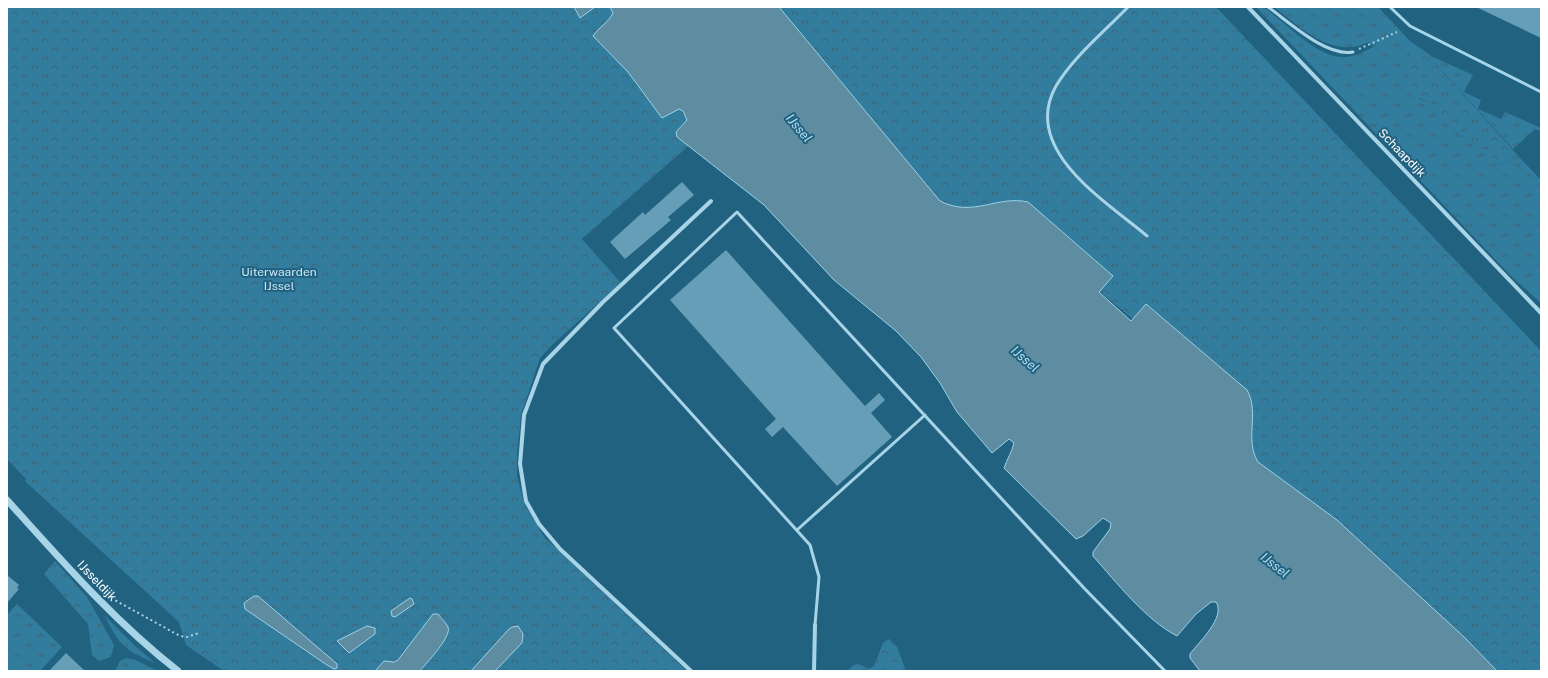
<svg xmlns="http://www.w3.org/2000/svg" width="1548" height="678" font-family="'Public Sans',sans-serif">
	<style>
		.grass { fill: url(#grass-tufts) }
		.forest { fill: url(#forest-crowns) }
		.water { fill: #5e8ca1; stroke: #9cd2e9 }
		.building { fill: #679eb7 }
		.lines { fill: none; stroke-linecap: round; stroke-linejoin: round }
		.path { stroke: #a8d4e7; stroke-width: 2; stroke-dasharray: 2 3; stroke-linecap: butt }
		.service { stroke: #a8d4e7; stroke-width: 3 }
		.minor { stroke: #a8d4e7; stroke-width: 4 }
		.tertiary { stroke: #a8d4e7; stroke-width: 7 }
		.labels { text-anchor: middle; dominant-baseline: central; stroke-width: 4; stroke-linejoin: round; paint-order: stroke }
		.street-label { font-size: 12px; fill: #fff; stroke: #226281 }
		.park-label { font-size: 12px; fill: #cbe9f6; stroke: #226281 }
		.water-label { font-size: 13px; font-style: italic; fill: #b3ddef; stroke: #226281 }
	</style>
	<defs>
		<pattern id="grass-tufts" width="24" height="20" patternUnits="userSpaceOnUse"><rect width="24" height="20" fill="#327c9d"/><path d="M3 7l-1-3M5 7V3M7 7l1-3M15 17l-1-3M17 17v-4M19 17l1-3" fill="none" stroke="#3f6474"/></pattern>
		<pattern id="forest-crowns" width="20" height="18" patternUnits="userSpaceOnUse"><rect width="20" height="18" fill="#327c9d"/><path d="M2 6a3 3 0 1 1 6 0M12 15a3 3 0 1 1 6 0" fill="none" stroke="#3f6474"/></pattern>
	</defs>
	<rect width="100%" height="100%" fill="#226281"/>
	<path class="grass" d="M1256,7H1263C1286,22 1318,60 1347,57C1356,56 1365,51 1373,47L1369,42C1333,60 1300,27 1274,7H1378L1410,41L1433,57L1473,75L1464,92L1481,100L1478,109L1501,119L1505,112L1541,128V131L1535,129L1513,149L1429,56L1419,99L1430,102L1438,117L1460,135L1479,145L1494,162L1499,164L1520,158L1541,180V303L1511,276Z
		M55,561L87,597L114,645L111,657L99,661L92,655L88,624L44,574Z
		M17,604L62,647L40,671H7V615Z
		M104,615L134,645L155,663C122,648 121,647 104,615Z
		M126,658L135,660L158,671H115L120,661Z"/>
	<path class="forest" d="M7,7H612L685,113L687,120L680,127V131L693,142L582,239L621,283L553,344L540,358L521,415L517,453V476L524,502L544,537L687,671H224L186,645L179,622L27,483L25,481L26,479L7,459Z
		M779,7H1216L1541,351V671H1497L1258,462L1252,453L1247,390L1149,306L1135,321L1097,289L1111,274L1043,215L995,204L964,209L952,207L940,201Z
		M1419,52L1429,56L1520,158L1499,164L1494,162L1487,157L1479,145L1460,135L1438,117L1430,102L1413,96L1401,85L1405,64L1412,53Z
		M889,639L897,647L906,671H848L852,666L858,664L869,669L874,666L883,643Z"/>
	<path class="water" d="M574,7H595L580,18Z
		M610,7H779L940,201C973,218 997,195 1028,202L1113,276L1099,292L1131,321L1146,304L1247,390C1260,413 1244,439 1258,462L1337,520L1464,637L1497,671H1200L1190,658V654C1199,642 1226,617 1216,602H1211L1196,614L1177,636C1146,620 1116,582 1093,556V552L1110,529L1111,523L1103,518L1083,536L1076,539L1004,468C1007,459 1012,452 1014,443L1009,439L992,453L957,412L940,383L921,357L896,331L834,280L764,205L677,137L676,132L687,120L683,111L679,109L662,118L628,72L593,36C599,27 609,22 613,13Z
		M254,596H258L337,664V668L334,669L327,665L245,609L244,603Z
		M410,598L412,599L414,604L395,617L392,616L391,611Z
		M433,614H438C441,618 446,623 448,627C452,637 426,663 420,671H375L384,661L394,662L398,660Z
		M367,626L375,628V634L349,653L337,641Z
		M518,626L523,634L522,643L495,671H471L508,630L512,627Z"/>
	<path class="building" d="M1476,7H1541V38Z
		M682,182L694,195L668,217L671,220L625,259L610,242L643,212L645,215Z
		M726,250L865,406L879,393L885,400L871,413L892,437L837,486L783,427L772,437L765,429L776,419L670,300Z
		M7,575L19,585L17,588L19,589L7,603Z
		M66,653L85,671H49Z"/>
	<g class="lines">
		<path class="path" d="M1359,49L1397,32
			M111,598L180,636L187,637L199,633"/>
		<path class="service" d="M1128,7C1105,31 1073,57 1056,86C1020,150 1107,202 1147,236
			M1268,7C1289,22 1326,57 1353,52
			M1390,7L1410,26L1541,92
			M797,530L925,415
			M815,625L819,577L810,545L614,328L737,212L1084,588L1165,671"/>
		<path class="minor" d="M1248,7L1541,313
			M691,671L560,549L539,524L526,501L520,464L524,415L543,364L603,302L711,201
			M814,671L815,625"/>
		<path class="tertiary" d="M7,500C61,560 114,621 178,671"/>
	</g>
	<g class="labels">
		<g class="street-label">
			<text transform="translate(1402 153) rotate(46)">Schaapdijk</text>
			<text transform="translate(97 581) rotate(46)">IJsseldijk</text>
		</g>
		<g class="park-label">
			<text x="279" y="272">Uiterwaarden<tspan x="279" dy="14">IJssel</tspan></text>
		</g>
		<g class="water-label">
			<text transform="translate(799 128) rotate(50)">IJssel</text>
			<text transform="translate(1025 359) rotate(41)">IJssel</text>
			<text transform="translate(1275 565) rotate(38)">IJssel</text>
		</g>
	</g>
	<rect width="1548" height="678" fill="none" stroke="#ffffff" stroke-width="16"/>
</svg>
